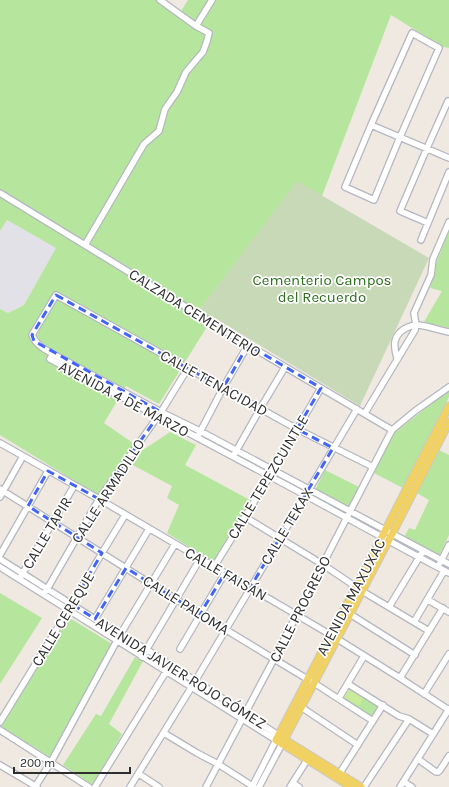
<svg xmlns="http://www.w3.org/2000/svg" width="449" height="787" font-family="Karla,sans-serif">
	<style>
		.industrial { fill: #e3e1e8 }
		.green { fill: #b6e59e }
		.cemetery { fill: #c8d9b8 }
		.pitch { fill: #c9ec9a }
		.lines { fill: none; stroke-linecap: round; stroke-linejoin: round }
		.minor-casing { stroke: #b4b7c1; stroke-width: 8 }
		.major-casing { stroke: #c9c9c9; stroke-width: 9 }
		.minor { stroke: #fff; stroke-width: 5.5 }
		.major { stroke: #f2d163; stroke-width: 7 }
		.marked { fill: none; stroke: #4264fb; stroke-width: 3; stroke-dasharray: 8 5; stroke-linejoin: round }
		.labels { text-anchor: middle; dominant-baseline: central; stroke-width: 3.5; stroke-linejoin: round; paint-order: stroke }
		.park-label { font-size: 15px; fill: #2c6e1b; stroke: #fff }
		.street-label { font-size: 15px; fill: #2e2e2e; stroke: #fff }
	</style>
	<rect width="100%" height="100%" fill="#efe9e1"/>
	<path class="industrial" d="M7,220L56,248L24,305L13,310L8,313L0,309V231Z"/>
	<path class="green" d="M0,0H156L178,16L188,0H449V48L443,47L391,15L322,196L298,182L200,309L213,317L159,404L126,386L104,423L143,450L170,432L196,445L185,465L250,500L213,562L167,533L179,505L167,498L172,486L129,463L101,497L0,435V309L8,313L24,305L56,248L7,220L0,231Z
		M449,231V328L424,322L442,291L430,288L436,271L435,266Z
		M449,390V397L403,488L372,472L393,434Z
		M439,450L449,455V535L439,556L404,537L409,528L415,530L429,500L417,493Z
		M325,470L359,487L348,508L315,490Z
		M0,593L42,618L0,684Z
		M68,617L112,644L50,757L1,727Z
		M135,657L143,661L109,724L122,734L93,785L63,765L96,714L101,716Z
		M351,688L381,706L373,719L343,700Z"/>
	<path class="cemetery" d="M297,181L429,258L360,406L200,309Z"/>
	<path class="pitch" d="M350,689L364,697L359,706L344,697Z"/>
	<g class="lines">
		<g class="minor-casing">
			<path id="minor" d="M196,26L212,0
				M412,33L439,48L400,137L374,200L345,187L371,125Z
				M371,125L449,158
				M0,193L248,345L392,430
				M428,223L400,211L427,148L448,101
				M421,240L449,172
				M85,245L144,144L159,131L165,109L177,92L186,72L203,52L207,41L209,33L196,26L160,0
				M416,325L414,313L431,275L433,259L449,222
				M53,354C44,349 36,345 32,335L56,295L297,429L373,467
				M397,358C393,345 393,335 406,328C410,326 414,325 418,325C428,326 439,330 449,332
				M365,413L415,330L416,325
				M199,434L223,388L248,345
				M0,443L99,499L331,635L400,678L449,710
				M235,453L260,409L285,367
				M0,489L151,584L274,659L314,683L373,721
				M0,497L23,456
				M245,517L322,564L362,591L429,631
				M0,555L48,471
				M0,559L120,635L146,649L245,713L278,735
				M440,563L449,545
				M449,564L200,431L161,412L53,354L50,359C135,405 220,450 305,495C353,521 401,548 449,573
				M0,567L276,740L252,787
				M214,567L273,471L321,388
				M21,576L74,486
				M46,591L99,499L161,412L188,368
				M428,600L449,612
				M389,607L423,551
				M350,614L415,655
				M95,619L149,529
				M414,622L444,571
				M180,649L225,573
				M142,657L200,559
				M400,678L443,608
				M348,684L399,716L409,719L433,734
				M424,694L449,654
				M339,698L364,656
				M301,707L358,745
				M0,722L68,611L102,553L125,515
				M0,730L89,787
				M164,733L197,753L218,764L254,787
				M418,759L436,772H438L440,770L449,756
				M0,765L37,787
				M139,774L159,787
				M338,776L383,705
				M404,782L412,787
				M293,783L299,787
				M35,787L51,762L120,635L175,544
				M95,787L167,670
				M130,787L191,688L357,409
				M206,787L274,659L392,430L415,411L449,387
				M259,787L282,744
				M290,787L307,760
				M364,787L409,719
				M400,787L449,709"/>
		</g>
		<g class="major-casing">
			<path id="major" d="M282,738L361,787
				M282,744L392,534L449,422
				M351,787L276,740L385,531L449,406"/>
		</g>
		<use href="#minor" class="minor"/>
		<use href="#major" class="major"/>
	</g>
	<path class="marked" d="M56,295L223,388L248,345L321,388L297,429L333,448L250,588L225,573L200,614L126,568L95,619L72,604L102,553L28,506L48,471L99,499L161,412L34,341L32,335Z"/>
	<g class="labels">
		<g class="park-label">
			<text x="322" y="280">Cementerio Campos<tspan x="322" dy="17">del Recuerdo</tspan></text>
		</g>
		<g class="street-label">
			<text transform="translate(195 313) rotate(32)">CALZADA CEMENTERIO</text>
			<text transform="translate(214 383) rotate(29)">CALLE TENACIDAD</text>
			<text transform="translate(124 399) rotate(28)">AVENIDA 4 DE MARZO</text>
			<text transform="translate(268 477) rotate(-59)">CALLE TEPEZCUINTLE</text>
			<text transform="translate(108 491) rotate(-57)">CALLE ARMADILLO</text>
			<text transform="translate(287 526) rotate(-59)">CALLE TEKAX</text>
			<text transform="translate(47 533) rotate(-59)">CALLE TAPIR</text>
			<text transform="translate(226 574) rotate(30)">CALLE FAISÁN</text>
			<text transform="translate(351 597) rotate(-62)">AVENIDA MAXUXAC</text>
			<text transform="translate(186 605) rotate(32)">CALLE PALOMA</text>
			<text transform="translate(300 609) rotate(-63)">CALLE PROGRESO</text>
			<text transform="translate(63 619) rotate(-59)">CALLE CEREQUE</text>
			<text transform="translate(181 673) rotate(32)">AVENIDA JAVIER ROJO GÓMEZ</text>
		</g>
	</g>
	<path d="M14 767v6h116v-6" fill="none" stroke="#2e2e2e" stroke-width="2"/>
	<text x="20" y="767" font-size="12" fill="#2e2e2e" stroke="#ffffff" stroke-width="3" paint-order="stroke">200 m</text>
</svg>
